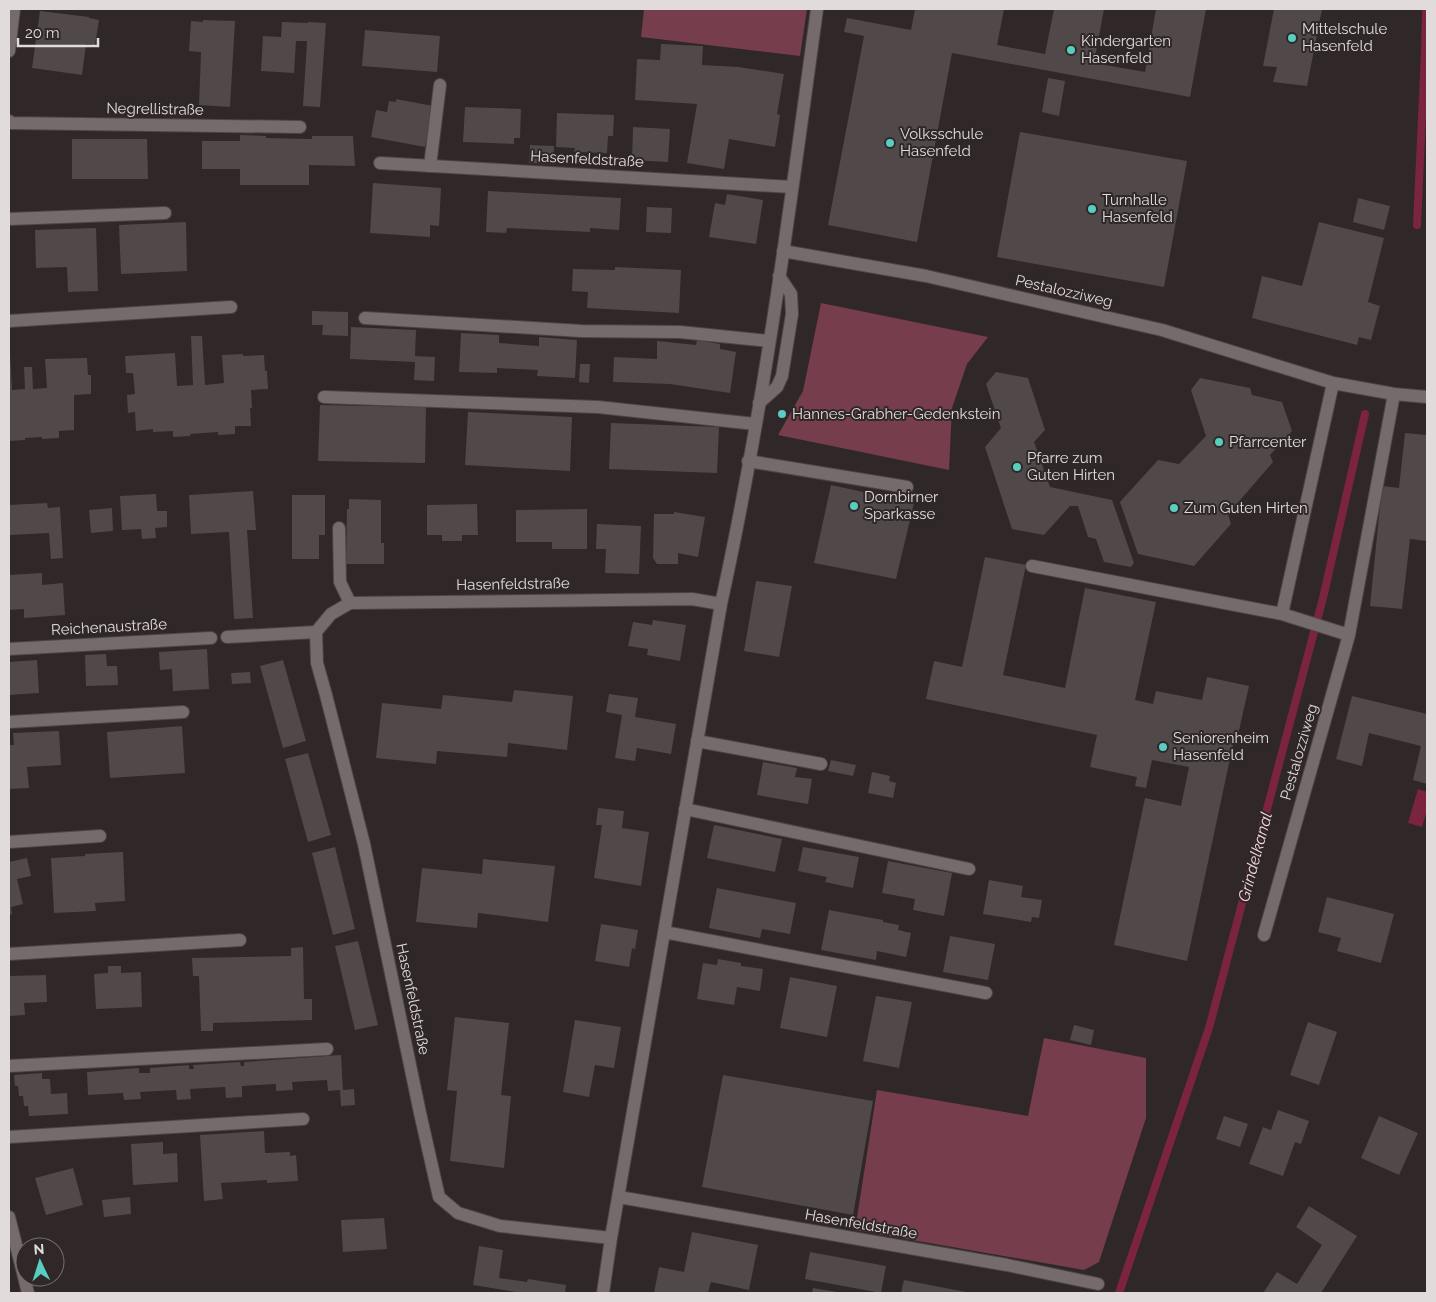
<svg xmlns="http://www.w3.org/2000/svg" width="1436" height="1302" font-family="Raleway,sans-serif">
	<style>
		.green { fill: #763d4c }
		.water { fill: #7b2440 }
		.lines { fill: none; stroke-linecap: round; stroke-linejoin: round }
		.stream { stroke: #7b2440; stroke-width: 8 }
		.building { fill: #514849 }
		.service-casing { stroke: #4c4546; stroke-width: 14 }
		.minor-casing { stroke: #4c4546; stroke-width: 14 }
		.service { stroke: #756b6d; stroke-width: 12 }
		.minor { stroke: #756b6d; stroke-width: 12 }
		.poi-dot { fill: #58cec0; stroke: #2f2728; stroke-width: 2 }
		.labels { text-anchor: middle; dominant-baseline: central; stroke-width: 4; stroke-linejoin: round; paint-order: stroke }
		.poi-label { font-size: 15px; fill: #e1dbdc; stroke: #2f2728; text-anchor: start }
		.street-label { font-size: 15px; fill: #e1dbdc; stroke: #2f2728 }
		.water-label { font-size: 16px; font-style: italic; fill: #f6dbe1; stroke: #2f2728 }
	</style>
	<rect width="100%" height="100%" fill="#2f2728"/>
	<path class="green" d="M644,9H807L800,56L641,37Z
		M821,303L988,337L967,364L952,408L949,470L778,435L803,391Z
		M1044,1038L1146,1058V1118L1099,1262L1084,1270L855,1230L877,1090L1028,1116Z"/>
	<path class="water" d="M1418,789L1427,792V810L1422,827L1408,823Z"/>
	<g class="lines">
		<path class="stream" d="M1417,225L1425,52L1426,9
			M1119,1293L1209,1028L1323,598L1365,414"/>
	</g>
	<path class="building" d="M915,9H1004L997,45L1045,54L1054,9H1104L1094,63L1145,72L1156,9H1206L1190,97L952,53L917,242L828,225L864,36L844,32L847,18L911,30Z
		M1274,9H1322L1307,86L1273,82L1277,67L1263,66Z
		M40,11L89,17V18L99,20L95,45L86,44L82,75L32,68Z
		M203,20L235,21L230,107L199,105L201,52L189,51L191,21L203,22Z
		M282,22L308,23V22L326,23L320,107L303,106L307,41H296L294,73L261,71L263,36L281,37Z
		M365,30L440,36L437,72L362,66Z
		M661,44L703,46L702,65L739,67L784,74L777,114L780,115L775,147L729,139L724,169L687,163L697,104L635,100L637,59L660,60Z
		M1048,78L1065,81L1059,116L1042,112Z
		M396,99L433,106L425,147L371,137L376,110L387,112L389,101L396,102Z
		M465,107L521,109L520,138H514V144L463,142Z
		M557,113L614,115L613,136H608L607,153L574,152L575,148L556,147Z
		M633,127L670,129L668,162L632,160Z
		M1020,132L1187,161L1164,287L997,257Z
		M240,135L266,136V138L312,139V136H353L355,166L309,165V185H240V169H202V141H240Z
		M72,139H147L148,179H72Z
		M530,145L554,146L553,164L529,163Z
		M373,183L441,188L439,226L430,225V237L370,233Z
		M488,191L621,198L619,230L590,228V232L507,228L506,233L486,232Z
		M727,194L763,200L756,244L709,237L715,203L725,205Z
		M1358,198L1390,206L1384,230L1353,222Z
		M647,207L672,208L671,233L646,232Z
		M186,222L187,271L121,274L119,225Z
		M1319,222L1384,238L1368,302L1380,306L1371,340L1359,337L1357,345L1252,318L1262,276L1302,286Z
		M96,228L98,291L68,292L67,267L36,268L35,230Z
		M615,267L681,270L679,313L587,308L588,292L572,291L573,269L615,270Z
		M312,311L348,312V336L322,335L323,325H312Z
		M351,327L416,330L415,356L435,357L434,381L414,380L415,362L350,359Z
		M461,333L499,335V343L539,346V337L577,340L575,378L537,376L538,370L497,368V373L459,372Z
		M191,336H202L205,385L224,383L222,355L243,354V356L264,355L265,371H267L268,389L251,390L252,408H250L251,426H235V434L218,435V432L190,434V436L173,437V431L153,432V429L136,431L135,412L128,413L127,395L135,394L133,373H126L125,356L175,353L177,386L193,385Z
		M697,340L720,344V349L736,352L730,393L670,384L613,382L614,357L657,359V341L696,345Z
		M9,354H10L12,390L25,389L24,367H32L33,389L47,388L45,359L87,358L88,375H91V394L74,395V430L59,431V438L42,439V437L25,438V440L9,441Z
		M580,364H590L589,383L579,382Z
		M996,372L1028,378L1045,430L1034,442L1050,487L1112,500L1134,563L1131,567L1104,562L1096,539L1088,537L1078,506H1070L1044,535L1012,529L985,447L1001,428L986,384Z
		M1200,378L1250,388L1252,395L1282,402L1292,431L1270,455L1273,462L1228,514L1231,524L1194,566L1138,554L1120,502L1158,460L1179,464L1206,436L1191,390Z
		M320,405L426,407L425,463L318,461Z
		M468,412L572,417L570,471L465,465Z
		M611,423L719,427L717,473L609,469Z
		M1405,433L1427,435V541L1410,539L1402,609L1370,606L1382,486L1399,488Z
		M831,485L914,503L896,579L814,563Z
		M253,491L256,530H247L253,618L234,619L229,532L191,534L189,495Z
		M156,494L157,511H167V527L155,528L156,538L142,539L141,529L122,530L120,496Z
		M292,495H325V535H319V559H292Z
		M349,499L381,500V543H384V564H346L347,509H349Z
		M47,503L48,508L60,507L63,558L51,559L49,533L10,535L9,505Z
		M477,504L478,535H462V541H442V535H427V505Z
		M112,508L113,531L91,533L89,510Z
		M587,509V549H552V542H516V510Z
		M674,512L705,517L698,557L678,553V564H657L653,558L654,514H674Z
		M597,524L641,526L639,574L605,573L606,549H596Z
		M985,557L1026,565L1003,675L1065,688L1085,588L1156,602L1135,700L1153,704L1156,691L1202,700L1207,677L1249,686L1238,735H1235L1187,961L1114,945L1145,798L1181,806L1189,767L1152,760L1146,788L1135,786L1137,777L1090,767L1097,735L926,699L934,661L962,667Z
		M42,573V585L63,583L65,615L24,618V609L9,610V575Z
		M756,581L792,586L779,657L744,651Z
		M653,620L686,625L680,661L647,655L648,649L628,646L633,622L652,625Z
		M207,649L209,689L173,691L172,669L160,670L159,652Z
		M106,654L107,666H117L118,685L86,686L85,655Z
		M37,660L39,693L9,695V662Z
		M283,660L306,741L283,748L260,666Z
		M250,672L251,683L232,684L231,673Z
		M514,690L573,696L567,750L508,743L507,757L437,751L436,764L376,758L382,703L441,709L443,695L512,702Z
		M609,694L638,698L635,717L676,724L671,754L637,748L635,761L615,758L622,715L606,712Z
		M1352,696L1427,714V784L1413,780L1421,746L1369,733L1362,766L1336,759Z
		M182,726L185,773L110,778L107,732Z
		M59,731L61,765L27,767L29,788L9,789V745H14L13,733Z
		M308,753L331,835L308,842L285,759Z
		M831,760L856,765L853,776L828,771Z
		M763,762L797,768L795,777L812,779L808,804L757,795Z
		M872,772L890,776L889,781L896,783L893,798L868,793Z
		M598,808L624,811L622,828L649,832L641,886L594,878L602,825H596Z
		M714,825L782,839L775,872L707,858Z
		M335,847L355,929L333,935L312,853Z
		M803,847L859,857L853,888L825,882L827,877L798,871Z
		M123,852L125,901L95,903L96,911L54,913L51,858L85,856V854Z
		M27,858L31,876L17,879L23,904L11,907L12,914L9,915V862Z
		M483,859L555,866L548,922L478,913L477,928L416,922L422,868L482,874Z
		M888,861L952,873L944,916L913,910L915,899L882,893Z
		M989,880L1023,886L1021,897L1042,900L1039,918L1032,917L1031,922L983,914Z
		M717,888L796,903L790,934L762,929L760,938L709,928Z
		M1327,897L1394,914L1381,963L1337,951L1341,938L1318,932Z
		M829,910L883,920V922L899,925L898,930L911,933L906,957L877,951L876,960L821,950Z
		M601,924L638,930L635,949L632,948L629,967L595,961Z
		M950,936L995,944L988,980L943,972Z
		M358,941L378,1025L355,1030L335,946Z
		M303,947L304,999H312V1020L213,1023V1031H201L199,976H193L192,958L291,956V948Z
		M718,959L741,963V966L763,969L760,991L737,987L734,1005L697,999L703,963L717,965Z
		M108,966H121V973L141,972L142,1007L96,1009L94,974L108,973Z
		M46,975L47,1002L24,1003L25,1015L9,1016V976Z
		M790,977L837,986L827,1037L780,1028Z
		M876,996L912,1002L899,1068L863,1061Z
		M455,1017L509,1023L501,1095L511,1096L504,1168L450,1161L457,1091L447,1090Z
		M575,1020L621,1027L614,1068L595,1065L589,1097L563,1092Z
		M1308,1022L1337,1032L1319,1085L1290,1075Z
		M1074,1025L1094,1030L1091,1045L1070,1040Z
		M341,1055L343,1090L354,1089L355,1105L341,1106L340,1090L328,1091L327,1080L292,1082L293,1090L276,1091V1084L242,1086V1097L226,1098L225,1087L190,1089L191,1099L177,1100L176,1090L140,1092L141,1099L124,1100L123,1093L88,1095L87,1072L139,1068V1073H150V1068L189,1065V1069H194L193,1065L240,1062L241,1066H244V1062Z
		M42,1073V1079H50L51,1094L67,1093L68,1114L29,1116L28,1106H24L23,1096H19L18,1086H15L14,1075Z
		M723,1075L873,1101L853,1215L702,1187Z
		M1278,1110L1309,1121L1301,1144L1295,1142L1283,1176L1249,1164L1263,1127L1271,1130Z
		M1224,1116L1248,1124L1240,1147L1216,1139Z
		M1379,1116L1418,1133L1399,1175L1361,1158Z
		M264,1131L265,1153L290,1152V1156L296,1155L298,1181L267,1183V1180L221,1183L223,1199L204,1201L200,1135Z
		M163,1142V1154L177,1153L178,1182L133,1185L131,1144Z
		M73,1168L83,1205L46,1215L35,1178Z
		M130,1197L131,1214L104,1217L102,1200Z
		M1309,1206L1357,1236L1321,1293H1263L1277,1272L1297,1284L1322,1245L1296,1227Z
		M384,1218L387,1249L343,1252L341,1220Z
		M692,1232L758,1245L749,1290L711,1282L708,1293H654L659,1267L684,1272Z
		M479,1246L503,1250L499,1278L527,1282L528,1279L566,1285L565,1293H522L473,1285Z
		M810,1252L886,1266L881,1293L805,1279Z
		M904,1280L966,1292V1293H901Z
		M813,1288L837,1292L836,1293H812Z"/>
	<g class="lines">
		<g class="service-casing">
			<path id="service" d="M430,166L440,85
				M9,219L165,213
				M9,321L231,307
				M324,397L598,407L755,424
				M748,461L907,487
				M339,528L340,582L350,603
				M9,649L211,638
				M9,722L183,712
				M697,741L821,764
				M9,842L100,836
				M9,954L240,940
				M9,1066L327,1049
				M9,1137L303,1119"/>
		</g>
		<g class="minor-casing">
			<path id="minor" d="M9,51L14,9
				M9,121L10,123L300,127
				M380,163L792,187
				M783,251L926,276L1162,330L1333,383L1394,394L1427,397
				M365,318L581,331L680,332L769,341
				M759,403L777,387L782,376L792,314L791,294L779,276
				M1032,566L1282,614L1349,635
				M1282,614L1333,383
				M227,637L316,632
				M685,809L969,869
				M664,932L986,993
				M1264,935L1349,635L1394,394
				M619,1197L1007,1265L1098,1284
				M9,1217L28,1293
				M611,1238L500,1226L458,1213L439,1197L420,1113L364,844L326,695L317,663L316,632L331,614L350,603L692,599L721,604
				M603,1293L611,1238L721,604C764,408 790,208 817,9"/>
		</g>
		<use href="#service" class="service"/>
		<use href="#minor" class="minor"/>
	</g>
	<g class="poi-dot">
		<circle cx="1292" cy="38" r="5"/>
		<circle cx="1071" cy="50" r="5"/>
		<circle cx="890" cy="143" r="5"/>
		<circle cx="1092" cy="209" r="5"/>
		<circle cx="782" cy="414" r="5"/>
		<circle cx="1219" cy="442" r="5"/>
		<circle cx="1017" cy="467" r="5"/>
		<circle cx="854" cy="506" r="5"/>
		<circle cx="1174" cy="508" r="5"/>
		<circle cx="1163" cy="747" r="5"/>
	</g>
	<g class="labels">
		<g class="poi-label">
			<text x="1302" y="29">Mittelschule<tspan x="1302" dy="17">Hasenfeld</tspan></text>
			<text x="1081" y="41">Kindergarten<tspan x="1081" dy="17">Hasenfeld</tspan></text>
			<text x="900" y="134">Volksschule<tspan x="900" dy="17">Hasenfeld</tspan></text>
			<text x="1102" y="200">Turnhalle<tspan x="1102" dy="17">Hasenfeld</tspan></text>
			<text x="792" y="414">Hannes-Grabher-Gedenkstein</text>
			<text x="1229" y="442">Pfarrcenter</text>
			<text x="1027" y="458">Pfarre zum<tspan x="1027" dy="17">Guten Hirten</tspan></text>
			<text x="864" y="497">Dornbirner<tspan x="864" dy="17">Sparkasse</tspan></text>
			<text x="1184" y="508">Zum Guten Hirten</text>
			<text x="1173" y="738">Seniorenheim<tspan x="1173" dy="17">Hasenfeld</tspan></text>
		</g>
		<g class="street-label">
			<text transform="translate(155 109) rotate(1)">Negrellistraße</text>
			<text transform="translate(587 159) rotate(3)">Hasenfeldstraße</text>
			<text transform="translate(1064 291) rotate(13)">Pestalozziweg</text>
			<text transform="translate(513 584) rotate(-1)">Hasenfeldstraße</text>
			<text transform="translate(109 627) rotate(-3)">Reichenaustraße</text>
			<text transform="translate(1299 752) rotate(-74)">Pestalozziweg</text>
			<text transform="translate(413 999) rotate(78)">Hasenfeldstraße</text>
			<text transform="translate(861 1224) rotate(10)">Hasenfeldstraße</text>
		</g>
		<g class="water-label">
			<text transform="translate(1255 857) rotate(-75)">Grindelkanal</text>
		</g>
	</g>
	<rect width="1436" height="1302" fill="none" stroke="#e1dbdc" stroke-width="20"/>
	<g transform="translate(40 1262) rotate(356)"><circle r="24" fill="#2f2728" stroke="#766f70"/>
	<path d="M0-4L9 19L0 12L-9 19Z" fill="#58cec0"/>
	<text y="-8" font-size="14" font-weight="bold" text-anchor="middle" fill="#e1dbdc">N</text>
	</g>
	<path d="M18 38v8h80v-8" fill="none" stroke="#e1dbdc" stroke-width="2.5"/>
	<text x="25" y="38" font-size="15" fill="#e1dbdc" stroke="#2f2728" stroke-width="4" paint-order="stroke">20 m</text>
</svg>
